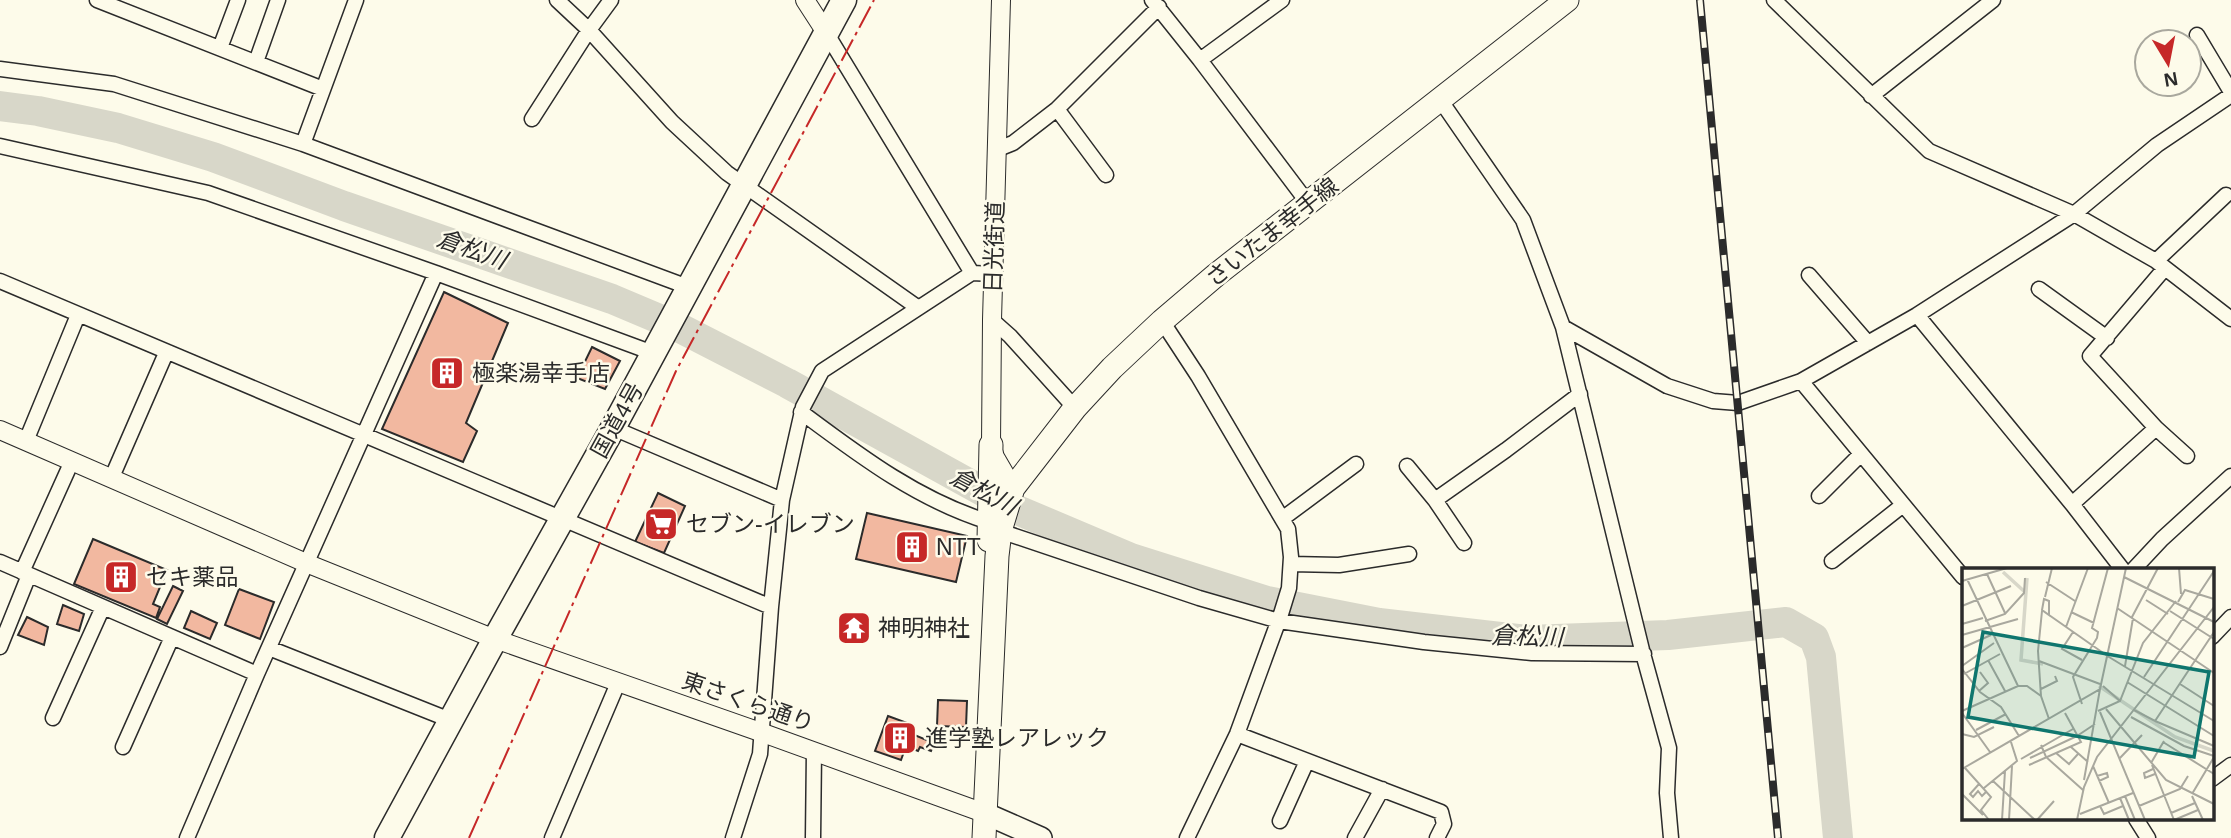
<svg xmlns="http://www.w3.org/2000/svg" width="2231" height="838" font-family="Helvetica,'Noto Sans JP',sans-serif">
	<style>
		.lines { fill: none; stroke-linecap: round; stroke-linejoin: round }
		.river { stroke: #d8d7c9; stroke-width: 30 }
		.building { fill: #f2b8a0; stroke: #2b2b2b; stroke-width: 2 }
		.minor-casing { stroke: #2b2b2b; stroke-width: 17 }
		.tertiary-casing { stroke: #2b2b2b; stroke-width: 20 }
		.secondary-casing { stroke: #2b2b2b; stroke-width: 24 }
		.primary-casing { stroke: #2b2b2b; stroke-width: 25 }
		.trunk-casing { stroke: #2b2b2b; stroke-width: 27 }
		.minor { stroke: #fdfbea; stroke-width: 14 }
		.tertiary { stroke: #fdfbea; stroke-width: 18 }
		.secondary { stroke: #fdfbea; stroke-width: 21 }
		.primary { stroke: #fdfbea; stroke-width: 23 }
		.trunk { stroke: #fdfbea; stroke-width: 24 }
		.rail-casing { stroke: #2b2b2b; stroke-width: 8 }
		.rail { stroke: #fdfbea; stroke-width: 5; stroke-dasharray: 16; stroke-linecap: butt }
		.power { stroke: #c62828; stroke-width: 2; stroke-dasharray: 24 5 3.5 5; stroke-linecap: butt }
		.labels { text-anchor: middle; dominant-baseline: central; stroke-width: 5; stroke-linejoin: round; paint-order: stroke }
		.street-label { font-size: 23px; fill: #2b2b2b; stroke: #fdfbea }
		.poi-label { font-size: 23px; fill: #2b2b2b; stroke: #fdfbea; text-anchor: start }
		.water-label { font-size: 24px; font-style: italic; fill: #2b2b2b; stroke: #fdfbea }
		.inset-river { fill: none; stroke: #d8d7c9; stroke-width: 3.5 }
		.inset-road { fill: none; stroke: #a9a89e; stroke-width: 2 }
		.view { fill: #0f766e; fill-opacity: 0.15; stroke: #0f766e; stroke-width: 3.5 }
		.inset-edge { fill: none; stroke: #2b2b2b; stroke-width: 3.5 }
	</style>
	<rect width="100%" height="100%" fill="#fdfbea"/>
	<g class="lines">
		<path class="river" d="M0,106L38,111L118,128L213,157L344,206L612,299L676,326L787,383L1015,509L1131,558L1267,601L1379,623L1528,640L1668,635L1786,622L1814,638L1821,657L1838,838"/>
	</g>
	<path class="building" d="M444,292L508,323L466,423L477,431L463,462L382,429Z
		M592,347L620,361L605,389L577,378Z
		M658,493L685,506L664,553L635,542Z
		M867,513L967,536L956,582L856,559Z
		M93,539L167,570L153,604L160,607L156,618L74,584Z
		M173,586L183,591L167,624L157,619Z
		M239,589L274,602L260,639L225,625Z
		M63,605L84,614L79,631L57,624Z
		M191,611L217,623L210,639L184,628Z
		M27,617L48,627L44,645L18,635Z
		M938,700L967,701L966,727L937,726Z
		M888,716L910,724L907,732L934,743L931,751L920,747L918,751L906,746L901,760L875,751Z"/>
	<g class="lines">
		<g class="minor-casing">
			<path id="minor" d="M97,0L323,89
				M557,0L589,30L672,122L727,173L917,307
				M1152,0L1200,60L1308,203
				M1774,0L1929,151L2074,214L2156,261L2231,319
				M827,34L972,273
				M2197,35L2231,92
				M220,48L238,0
				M1200,60L1282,0
				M256,62L278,0
				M0,69L114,84L303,144L688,287
				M1871,96L1993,0
				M1441,101L1523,220L1563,327L1642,650L1669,748L1667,793L1671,838
				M1057,109L1106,175
				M532,119L589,30L611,0
				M303,144L356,0
				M0,146L208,193L436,273
				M998,149L1013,143L1057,109L1159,7
				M2156,261L2226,195
				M2165,268L2090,356L2156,428L2187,456
				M1809,275L1868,343
				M0,281L771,607
				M2039,289L2107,338
				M1917,315L2072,504L2123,570
				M992,320L1010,336L1075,408
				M1162,321L1198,376L1288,529L1291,557L1289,588L1281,614L1237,734L1187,838
				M1563,327L1667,386L1713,401L1738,403L1801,381L1917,315L2074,214L2157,145L2231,95
				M1801,381L1963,577
				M801,412C860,456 918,500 989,522
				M613,428L782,500
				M26,441L78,315
				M1407,466L1435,500
				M112,477L166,353
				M1819,496L1861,454
				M2072,504L2156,428
				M1282,519L1356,464
				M1000,531L1199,598L1279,621L1424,642L1532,653L1644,654
				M1464,543L1435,500L1506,450L1580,394
				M1832,561L1903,505
				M0,562L257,674
				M1291,564L1339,565L1409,554
				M2133,570L2162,539L2231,476
				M22,572L72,461
				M2212,637L2231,617
				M0,647L29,575
				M269,648L450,720
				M53,718L103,607
				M1237,734L1441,812L1444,824L1437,838
				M123,747L172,637
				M2212,779L2231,765
				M2136,819L2148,838
				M1280,821L1307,761
				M187,838L257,674L436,273L653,353
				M552,838L618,683
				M733,838L760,754L771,607L782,500L803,407L822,371L972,273L993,274
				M813,838L814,751
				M1355,838L1382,789"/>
		</g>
		<g class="tertiary-casing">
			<path id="tertiary" d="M805,0L827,34
				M1001,0L992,320L991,445L995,457L1013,488
				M0,430L306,563L495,639L763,733L984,813"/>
		</g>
		<g class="secondary-casing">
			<path id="secondary" d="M984,813L1041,838"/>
		</g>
		<g class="primary-casing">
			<path id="primary" d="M989,540L991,445
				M984,838L997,556L1000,531L1013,488L1075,408L1112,368L1162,321L1216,275L1567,0"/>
		</g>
		<g class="trunk-casing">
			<path id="trunk" d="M387,838L495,639L613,428L844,0"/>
		</g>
		<use href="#minor" class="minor"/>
		<use href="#tertiary" class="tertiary"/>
		<use href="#secondary" class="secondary"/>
		<use href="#primary" class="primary"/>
		<use href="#trunk" class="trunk"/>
		<g class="rail-casing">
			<path id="rail" d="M1700,0L1778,838"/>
		</g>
		<use href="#rail" class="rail"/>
		<path class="power" d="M469,838L676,371L874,0"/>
	</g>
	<defs>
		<g id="building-square" transform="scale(1.75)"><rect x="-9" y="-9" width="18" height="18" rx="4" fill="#c62828" stroke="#fdfbea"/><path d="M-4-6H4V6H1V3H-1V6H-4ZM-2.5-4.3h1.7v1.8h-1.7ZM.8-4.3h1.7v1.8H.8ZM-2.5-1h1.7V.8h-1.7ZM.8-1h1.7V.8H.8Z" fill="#fff"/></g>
		<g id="supermarket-square" transform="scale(1.75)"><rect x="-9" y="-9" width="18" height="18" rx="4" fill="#c62828" stroke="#fdfbea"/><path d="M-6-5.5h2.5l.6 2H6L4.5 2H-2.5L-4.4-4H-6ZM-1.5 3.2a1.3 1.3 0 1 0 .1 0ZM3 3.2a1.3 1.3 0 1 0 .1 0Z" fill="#fff"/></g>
		<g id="temple-square" transform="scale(1.75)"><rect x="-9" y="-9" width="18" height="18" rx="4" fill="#c62828" stroke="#fdfbea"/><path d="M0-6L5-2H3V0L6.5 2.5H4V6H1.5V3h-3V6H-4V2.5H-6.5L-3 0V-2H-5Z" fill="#fff"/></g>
	</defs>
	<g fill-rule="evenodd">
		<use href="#building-square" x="447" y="373"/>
		<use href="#supermarket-square" x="661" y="524"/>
		<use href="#building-square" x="912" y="547"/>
		<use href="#building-square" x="121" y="577"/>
		<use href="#temple-square" x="854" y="628"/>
		<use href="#building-square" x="900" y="738"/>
	</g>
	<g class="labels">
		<g class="street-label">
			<text transform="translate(1272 232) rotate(-38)">さいたま幸手線</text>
			<text transform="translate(994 247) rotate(-88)">日光街道</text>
			<text transform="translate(617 420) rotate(-61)">国道4号</text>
			<text transform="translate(748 702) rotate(19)">東さくら通り</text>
		</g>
		<g class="poi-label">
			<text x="472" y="373">極楽湯幸手店</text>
			<text x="686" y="524">セブン-イレブン</text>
			<text x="936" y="547">NTT</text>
			<text x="146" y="577">セキ薬品</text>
			<text x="878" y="628">神明神社</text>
			<text x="925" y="738">進学塾レアレック</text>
		</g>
		<g class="water-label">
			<text transform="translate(472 249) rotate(20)">倉松川</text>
			<text transform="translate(984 491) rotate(28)">倉松川</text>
			<text transform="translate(1527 636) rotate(2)">倉松川</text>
		</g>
	</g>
	<g transform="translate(1962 568)">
		<rect width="252" height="252" fill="#fdfbea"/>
		<path class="inset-river" d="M41,4L64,25M65,10L59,92L81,96M137,118L213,169L252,183"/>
		<path class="inset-road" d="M217,0L219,26M25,6L43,45M162,9L252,54M5,11L56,118M0,13L45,0M84,14L113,33M83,29L90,0M82,31L87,33V47L80,42ZM184,32L206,46M216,34L223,22L252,31M0,38L49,18M155,40L252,105M80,43L76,83L79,128L87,151M208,43L252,71M109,44L132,55M87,47L147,89M170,49L196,0M23,53L43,46L62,25L63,10M0,56L21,50M104,59L126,0M111,64L100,81L120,92M0,67L56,51M0,80L29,67M147,89L252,153M26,92L43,123M77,93L138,116M0,98L32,75M163,98L171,50M0,101L18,124L39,139L57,168M2,106L38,86M182,109L252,3M165,114L252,168M218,116L252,138M141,118L158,133M79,121L95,113L93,108M17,123L26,115L18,104M120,136L111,109L135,70L136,64L130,60L146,0M144,141L204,212L252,236M172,142L193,153L252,64M0,143L56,118H65L79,128M136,143L158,133L181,75L214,33M138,144L183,252M0,145L28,184M169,149L222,178L252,188M193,153L252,178M14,162L44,146M0,166L12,169L32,159M115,168L133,156M201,174L252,206M79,177L84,189L121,222M109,179L126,194M94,185L107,196L116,186M68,190L115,168M59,191L111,161M157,191L180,167M189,195L202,173M67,197L119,174L103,145M190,197L212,252M131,198L147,235M3,200L29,229L19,242L27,252M0,201L138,121L164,0M191,201L182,205L183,210L193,206M135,208L145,205L146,209L137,213M122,212L138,121M31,213L73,252M17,216L8,226L11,229L16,223L20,228L25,223M22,220L55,193L49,174M0,226L21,247M230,226L252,189M163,228L173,252M230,228L241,252M158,230L167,252M138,238L142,246L161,238M177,238L218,221L226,208M209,245L233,235M118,246L171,225M40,252L43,203M47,252L50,198M75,252L92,233M115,252L122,219L135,189L252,39M212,252L236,242"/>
		<path class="view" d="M21,64L247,104L232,189L6,149Z"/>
		<rect width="252" height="252" class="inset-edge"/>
	</g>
	<g transform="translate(2168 63) rotate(170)"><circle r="33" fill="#fdfbea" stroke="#a9a89e" stroke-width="2"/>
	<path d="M0-5L12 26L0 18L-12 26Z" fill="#c62828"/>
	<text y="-10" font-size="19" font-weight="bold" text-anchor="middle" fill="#2b2b2b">N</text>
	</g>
</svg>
